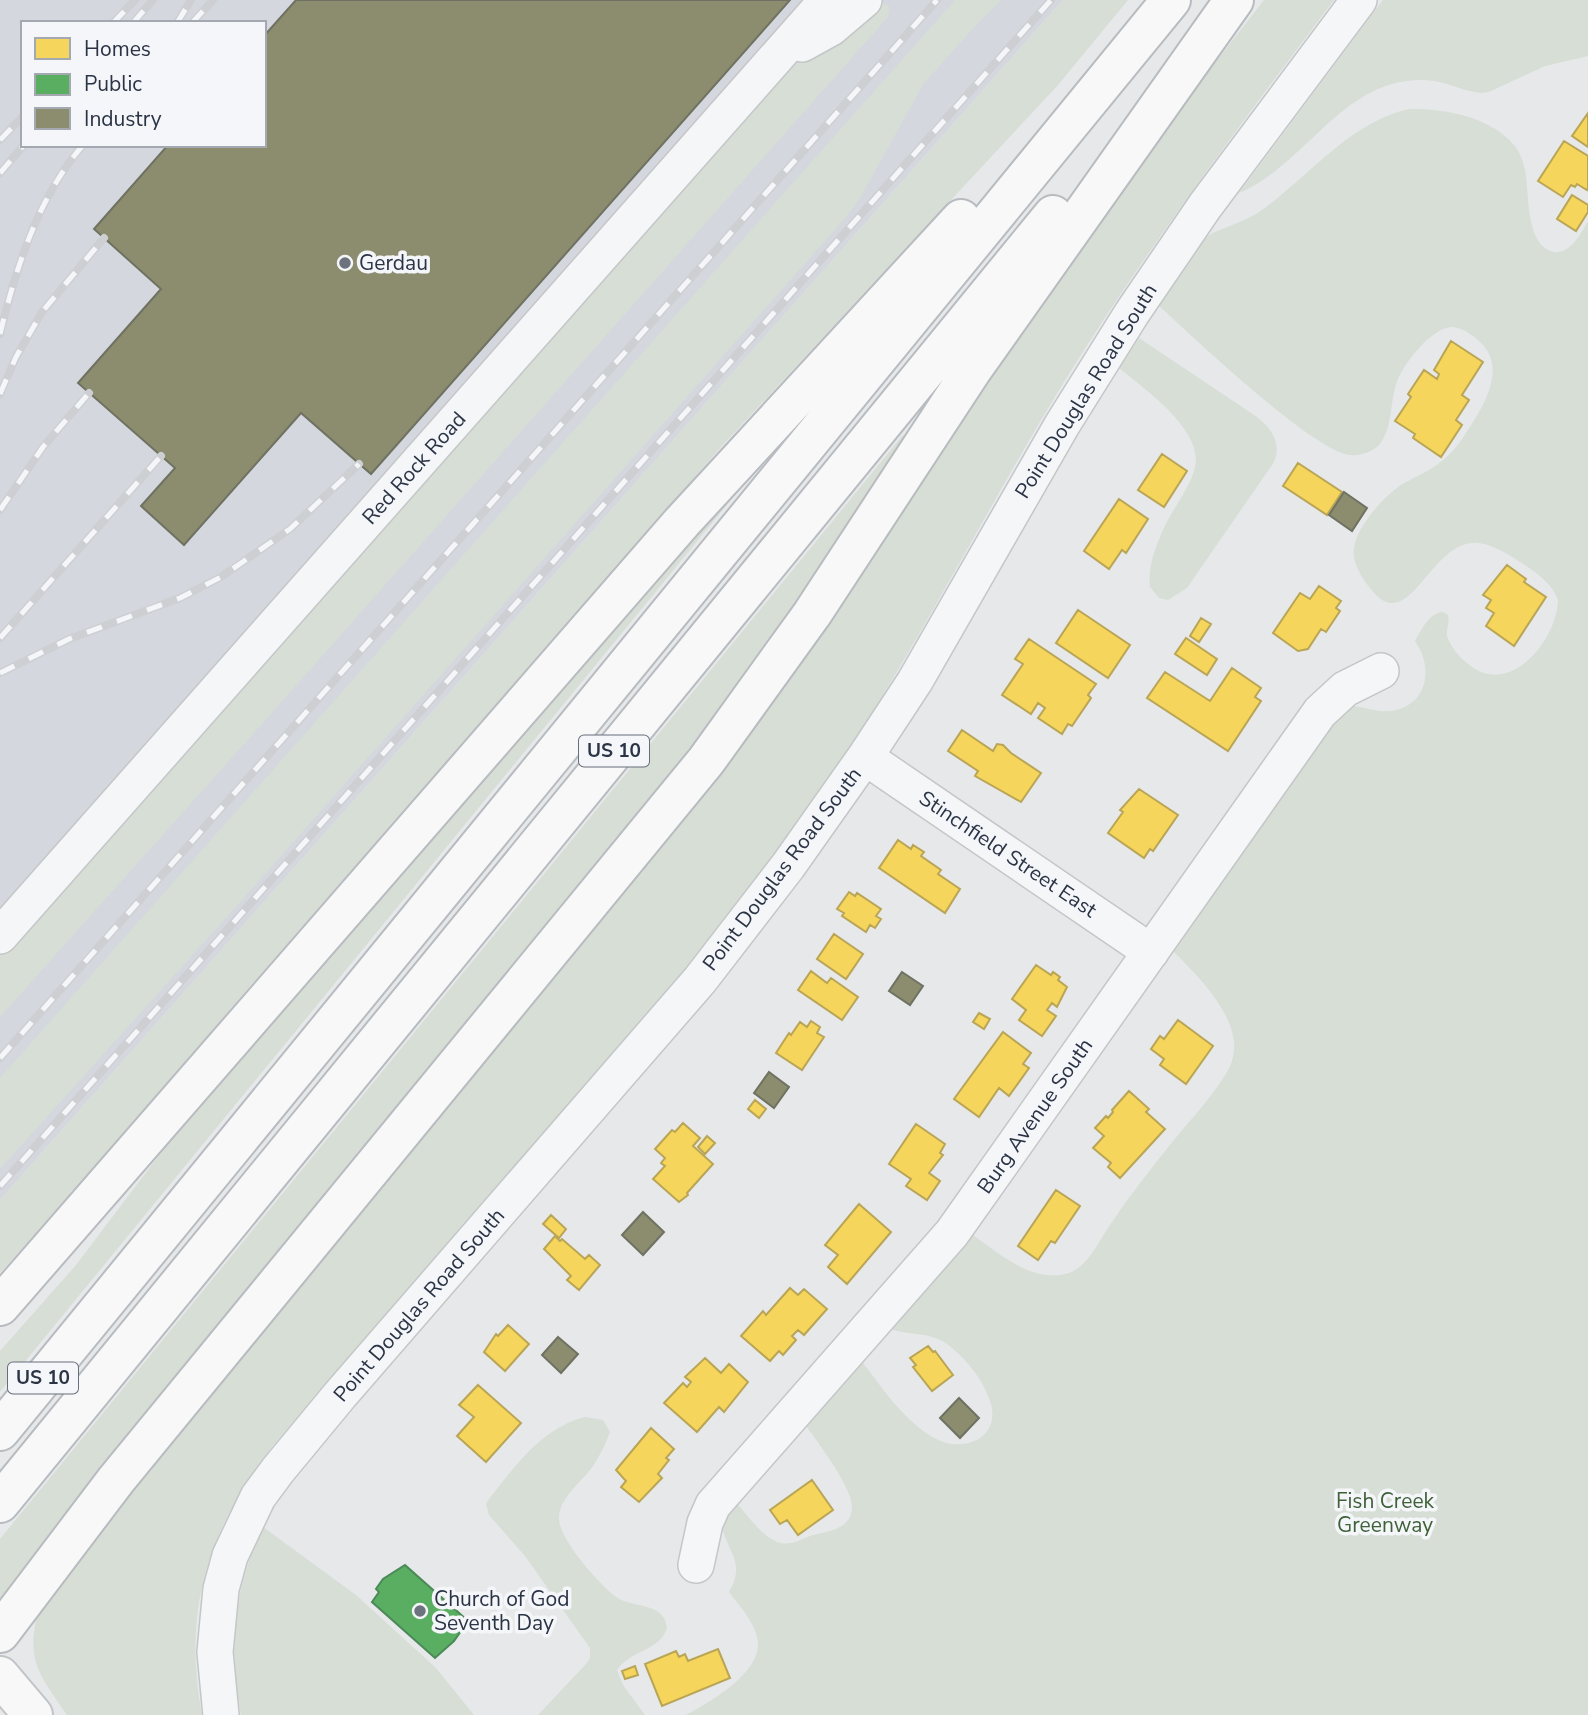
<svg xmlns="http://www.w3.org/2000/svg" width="1588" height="1715" font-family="'Nunito Sans',sans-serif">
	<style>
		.built { fill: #d4d7dd; fill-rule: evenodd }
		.green { fill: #d6ded6 }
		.homes { fill: #f6d55c; stroke: #b9a555; stroke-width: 2 }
		.public { fill: #5aae61; stroke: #4c8959; stroke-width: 2 }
		.industry { fill: #8c8c6e; stroke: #6f7262; stroke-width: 2 }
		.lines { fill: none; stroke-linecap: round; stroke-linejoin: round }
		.minor-casing { stroke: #c4c6c8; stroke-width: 38 }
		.major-casing { stroke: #c2c5c8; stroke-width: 42 }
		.highway-casing { stroke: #b8bbbf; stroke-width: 42 }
		.minor { stroke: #f5f6f7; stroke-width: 35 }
		.major { stroke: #f8f8f8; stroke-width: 38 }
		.highway { stroke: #f8f8f8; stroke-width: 38 }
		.rail-casing { stroke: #cecfd2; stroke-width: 8 }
		.rail { stroke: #f4f6f9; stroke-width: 5; stroke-dasharray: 16; stroke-linecap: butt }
		.poi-dot { fill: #6c737f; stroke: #f4f6f9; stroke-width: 2.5 }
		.labels { text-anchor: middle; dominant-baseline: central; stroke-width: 7; stroke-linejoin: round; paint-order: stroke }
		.shield { fill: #f4f6f9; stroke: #676e7b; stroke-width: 2 }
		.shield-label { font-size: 19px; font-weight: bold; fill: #2b3445 }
		.poi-label { font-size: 21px; fill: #2b3445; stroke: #f4f6f9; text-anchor: start }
		.street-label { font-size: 21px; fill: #2b3445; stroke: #f4f6f9 }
		.park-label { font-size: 21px; fill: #3f6138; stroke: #f4f6f9 }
	</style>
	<rect width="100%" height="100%" fill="#e6e8ea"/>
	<path class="built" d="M0,0H814L0,917ZM23,23H264V145H23Z
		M845,0H1063L0,1200V956Z"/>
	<path class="green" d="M955,0H1002L979,22L924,83L860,198L847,216L235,908L0,1169V1078Z
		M1063,0H1128L1058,85L721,447L232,1007L174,1078L0,1273V1200Z
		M1264,0H1334C1245,118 1156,236 1077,361C986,506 911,663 813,803C738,909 654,1007 569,1106C471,1220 371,1333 272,1447C208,1529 182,1611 202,1715H67C36,1670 25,1659 40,1603L537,984L1091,222Z
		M1383,0H1588V56L1545,66L1489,92L1481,93C1461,91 1444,80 1423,80C1343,78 1306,165 1239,193Z
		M883,3L890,7L888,17L270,715L0,1017V956L789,64C825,51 852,25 883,3Z
		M1409,109C1444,108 1491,117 1514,145C1520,152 1523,161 1525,170C1530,192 1524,245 1554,252C1570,255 1582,232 1588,221V1715H686C709,1703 758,1674 758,1645C758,1625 740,1607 729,1592C746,1562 728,1554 722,1526L734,1500C746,1513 760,1535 777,1542C791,1547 800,1539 813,1535C830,1531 852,1529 852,1506C851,1485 815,1439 803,1421L859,1358C882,1387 903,1421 936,1439C963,1453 1000,1439 991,1404C985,1382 966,1358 947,1344C929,1331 908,1336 887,1328L969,1232C996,1251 1032,1285 1069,1273C1089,1266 1099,1240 1110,1225C1130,1195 1152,1167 1174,1140C1192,1118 1212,1097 1227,1072C1232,1064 1235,1052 1234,1042C1231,1007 1192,970 1169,947L1326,723L1347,706C1362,705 1376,713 1391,711C1428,706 1434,667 1415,641C1422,629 1429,613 1443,612L1448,615C1450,622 1446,629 1447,636C1450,646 1459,657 1467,663C1508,700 1557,641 1558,600C1552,582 1533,570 1517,560C1506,553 1493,545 1479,543C1431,538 1412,632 1375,594C1366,584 1356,570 1354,557C1350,533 1382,498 1401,485C1415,477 1430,471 1442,461C1452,453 1459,444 1466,433C1481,410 1506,373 1484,346C1477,338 1464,328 1453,327C1433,326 1405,362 1398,379C1389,400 1394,427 1379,445C1372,452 1360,456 1350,455C1313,451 1192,336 1159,306C1175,284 1189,256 1208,236C1212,232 1245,221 1256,214C1307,180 1347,123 1409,109Z
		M1139,338L1257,417C1271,428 1282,443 1274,462L1187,588L1168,600L1159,598L1150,587C1148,566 1155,548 1163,530C1172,509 1190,489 1195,467C1204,430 1143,388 1119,368Z
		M785,434L0,1392V1351L76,1265L213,1084Z
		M903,435L912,442L751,683L0,1610V1539Z
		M585,1417L603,1420L610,1432C606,1444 600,1455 593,1466C582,1482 553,1502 560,1525C565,1545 599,1584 616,1597C633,1609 664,1601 667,1628C660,1651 630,1650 617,1670L623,1685L645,1715H538L586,1664L590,1658V1648L525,1556L489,1515L486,1504L489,1499C515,1466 542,1428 585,1417Z
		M263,1527L356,1595L436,1668L474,1715H241C227,1650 234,1587 263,1527Z"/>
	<path class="homes" d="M1588,113V147L1572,136Z
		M1564,141L1588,156V188L1587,190L1577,184L1575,187L1571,185L1563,197L1538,181Z
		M1572,195L1588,205V212L1576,231L1557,219Z
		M1451,341L1483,362L1462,395L1469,400L1456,420L1462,425L1441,457L1413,438L1415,434L1395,421L1411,397L1408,394L1424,370L1437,379L1439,374L1434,370Z
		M1162,454L1187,471L1164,507L1138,490Z
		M1298,463L1342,492L1327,515L1283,486Z
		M1119,499L1148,519L1126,553L1122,550L1109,569L1084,551Z
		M1507,565L1526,579L1524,582L1546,597L1514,646L1486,626L1494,613L1486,608L1491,600L1483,595Z
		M1319,586L1341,601L1336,608L1340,611L1326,632L1321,629L1308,649L1298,651L1273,633L1300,593L1310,599Z
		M1078,610L1130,645L1108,678L1056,643Z
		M1201,618L1211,624L1199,642L1190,636Z
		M1186,638L1217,659L1207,675L1175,654Z
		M1029,639L1096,684L1088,695L1091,698L1072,726L1068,724L1062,734L1038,718L1045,708L1038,703L1031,714L1002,695L1023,664L1015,659Z
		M1232,668L1261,688L1255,697L1261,701L1228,751L1147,698L1165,672L1210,701Z
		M962,730L993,751L997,744L1003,745L1011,753L1041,773L1021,802L975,776L978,771L948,751Z
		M1139,789L1178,815L1153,851L1150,849L1144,858L1108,833L1123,812L1120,810Z
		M898,840L911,849L913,845L924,852L921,856L941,870L938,874L960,889L945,913L879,868Z
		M849,892L855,896L857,893L881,909L876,916L881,919L875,928L870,925L866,932L842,916L844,913L837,909Z
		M834,934L863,954L846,979L817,959Z
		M1036,965L1051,975L1053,972L1060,977L1058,980L1067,987L1057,1007L1052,1003L1047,1010L1056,1016L1042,1036L1019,1020L1026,1010L1012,999Z
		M811,971L827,983L831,978L858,997L842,1020L798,990Z
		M979,1013L990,1019L984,1029L973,1022Z
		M1178,1020L1213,1046L1186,1084L1160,1065L1164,1059L1151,1049L1160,1036L1164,1039Z
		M811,1021L820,1027L817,1033L824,1037L802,1070L776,1053L789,1033L791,1035L800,1022L807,1027Z
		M1003,1032L1031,1053L1023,1064L1029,1068L1009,1096L999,1088L979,1117L954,1099Z
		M1129,1091L1149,1109L1146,1112L1165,1129L1120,1178L1108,1167L1111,1163L1093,1148L1104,1136L1095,1128L1106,1116L1108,1118L1113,1112L1112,1110Z
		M755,1100L766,1109L759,1118L748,1109Z
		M683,1123L700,1138L693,1146L713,1164L687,1193L688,1195L679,1202L653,1179L665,1166L661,1163L665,1158L655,1149L672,1130L675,1132Z
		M916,1124L945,1144L940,1153L943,1155L929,1173L940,1181L927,1200L906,1186L911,1179L889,1164Z
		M707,1136L715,1143L705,1154L698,1147Z
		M1056,1190L1080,1206L1055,1243L1051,1241L1038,1260L1018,1246Z
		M859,1204L891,1232L847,1284L828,1267L838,1255L825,1245Z
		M551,1215L566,1229L559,1238L543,1224Z
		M555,1236L560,1241L562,1239L585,1259L589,1255L600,1265L579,1290L567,1280L571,1276L544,1249Z
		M790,1288L798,1295L804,1289L827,1309L804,1335L798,1330L792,1336L796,1340L783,1355L779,1351L770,1361L741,1336L763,1311L766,1315Z
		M508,1325L529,1344L505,1371L484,1352L496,1334L498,1336Z
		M928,1346L933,1352L935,1351L953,1375L932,1391L913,1367L916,1365L910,1358Z
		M705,1358L721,1373L729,1364L748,1382L724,1412L719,1407L697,1432L664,1403L683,1383L687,1387L691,1382L685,1377Z
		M478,1385L521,1423L486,1462L457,1436L474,1417L459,1405Z
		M651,1428L674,1449L666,1458L669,1460L658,1474L662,1478L639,1502L621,1487L626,1481L616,1470Z
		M812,1480L833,1510L798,1535L787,1520L780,1524L770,1510Z
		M718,1649L730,1678L662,1706L645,1664L676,1651L679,1657L685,1654L688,1661Z
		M635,1666L638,1675L625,1679L622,1671Z"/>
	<path class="public" d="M405,1565L468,1621L454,1641L435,1658L372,1602L379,1592L376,1589L383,1579Z"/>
	<path class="industry" d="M296,0H790L371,474L301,413L184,545L141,506L175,468L78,383L161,289L94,229L168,145H264V36Z
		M1344,492L1367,508L1352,531L1329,515Z
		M902,972L923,986L910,1005L889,991Z
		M769,1072L789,1087L774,1108L754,1093Z
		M643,1212L664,1232L643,1255L622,1235Z
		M558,1337L578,1354L561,1373L542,1355Z
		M959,1398L979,1418L960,1438L940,1418Z"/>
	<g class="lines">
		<g class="minor-casing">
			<path id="minor" d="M802,44L831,28L864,0
				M865,757L1151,952
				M0,936L827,0
				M696,1565L705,1523L713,1505L952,1233L1320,712L1345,689L1381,671
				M221,1715L215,1652L221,1589L230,1556L258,1497L278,1470L340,1395L700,980L788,866L865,757L915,681L1062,425L1132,313L1205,206L1359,0"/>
		</g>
		<g class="major-casing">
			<path id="major" d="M0,1676L33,1715"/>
		</g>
		<g class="highway-casing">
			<path id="highway" d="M0,1306L682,522L961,219
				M0,1431L1171,0
				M0,1503L1053,215
				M0,1633L116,1480L706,761L812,614L972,370L1234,0"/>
		</g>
		<use href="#minor" class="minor"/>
		<use href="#major" class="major"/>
		<use href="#highway" class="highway"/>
		<g class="rail-casing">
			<path id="rail" d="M113,23L135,0
				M133,23L153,0
				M177,23L191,0
				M192,23L213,0
				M0,140L23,116
				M0,173L24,145
				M0,334C16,268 38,197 83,145
				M0,394L16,357L42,312L104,238
				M0,510L43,447L89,393
				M0,638L161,456
				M0,673L69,639L180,598L221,577L290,529L359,464
				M0,1058L937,0
				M0,1186L1051,0"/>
		</g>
		<use href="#rail" class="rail"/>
	</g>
	<g class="poi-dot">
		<circle cx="345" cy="263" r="7"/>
		<circle cx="420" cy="1611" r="7"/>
	</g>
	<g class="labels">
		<g class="shield">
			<rect x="579" y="735.5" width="70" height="31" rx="5"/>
			<rect x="8" y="1362.5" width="70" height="31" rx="5"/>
		</g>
		<g class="shield-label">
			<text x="614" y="751">US 10</text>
			<text x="43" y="1378">US 10</text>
		</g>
		<g class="poi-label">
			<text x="359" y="263">Gerdau</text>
			<text x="434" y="1599">Church of God<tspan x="434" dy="24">Seventh Day</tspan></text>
		</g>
		<g class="street-label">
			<text transform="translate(1086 391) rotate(-58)">Point Douglas Road South</text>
			<text transform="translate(414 468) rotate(-48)">Red Rock Road</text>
			<text transform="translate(1008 854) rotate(34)">Stinchfield Street East</text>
			<text transform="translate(782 869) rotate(-53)">Point Douglas Road South</text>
			<text transform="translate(1035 1116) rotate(-55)">Burg Avenue South</text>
			<text transform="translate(419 1305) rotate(-49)">Point Douglas Road South</text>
		</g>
		<g class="park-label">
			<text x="1385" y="1501">Fish Creek<tspan x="1385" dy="24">Greenway</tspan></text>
		</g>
	</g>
	<rect x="21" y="21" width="245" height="126" fill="#f4f6f9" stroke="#a4a8b1" stroke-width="2"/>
	<rect x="35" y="38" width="35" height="21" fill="#f6d55c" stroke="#a4a8b1" stroke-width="2"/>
	<text x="84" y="56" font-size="21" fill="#2b3445">Homes</text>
	<rect x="35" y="74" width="35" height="21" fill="#5aae61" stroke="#a4a8b1" stroke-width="2"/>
	<text x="84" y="91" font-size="21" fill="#2b3445">Public</text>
	<rect x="35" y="108" width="35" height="21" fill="#8c8c6e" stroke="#a4a8b1" stroke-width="2"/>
	<text x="84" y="126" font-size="21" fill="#2b3445">Industry</text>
</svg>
